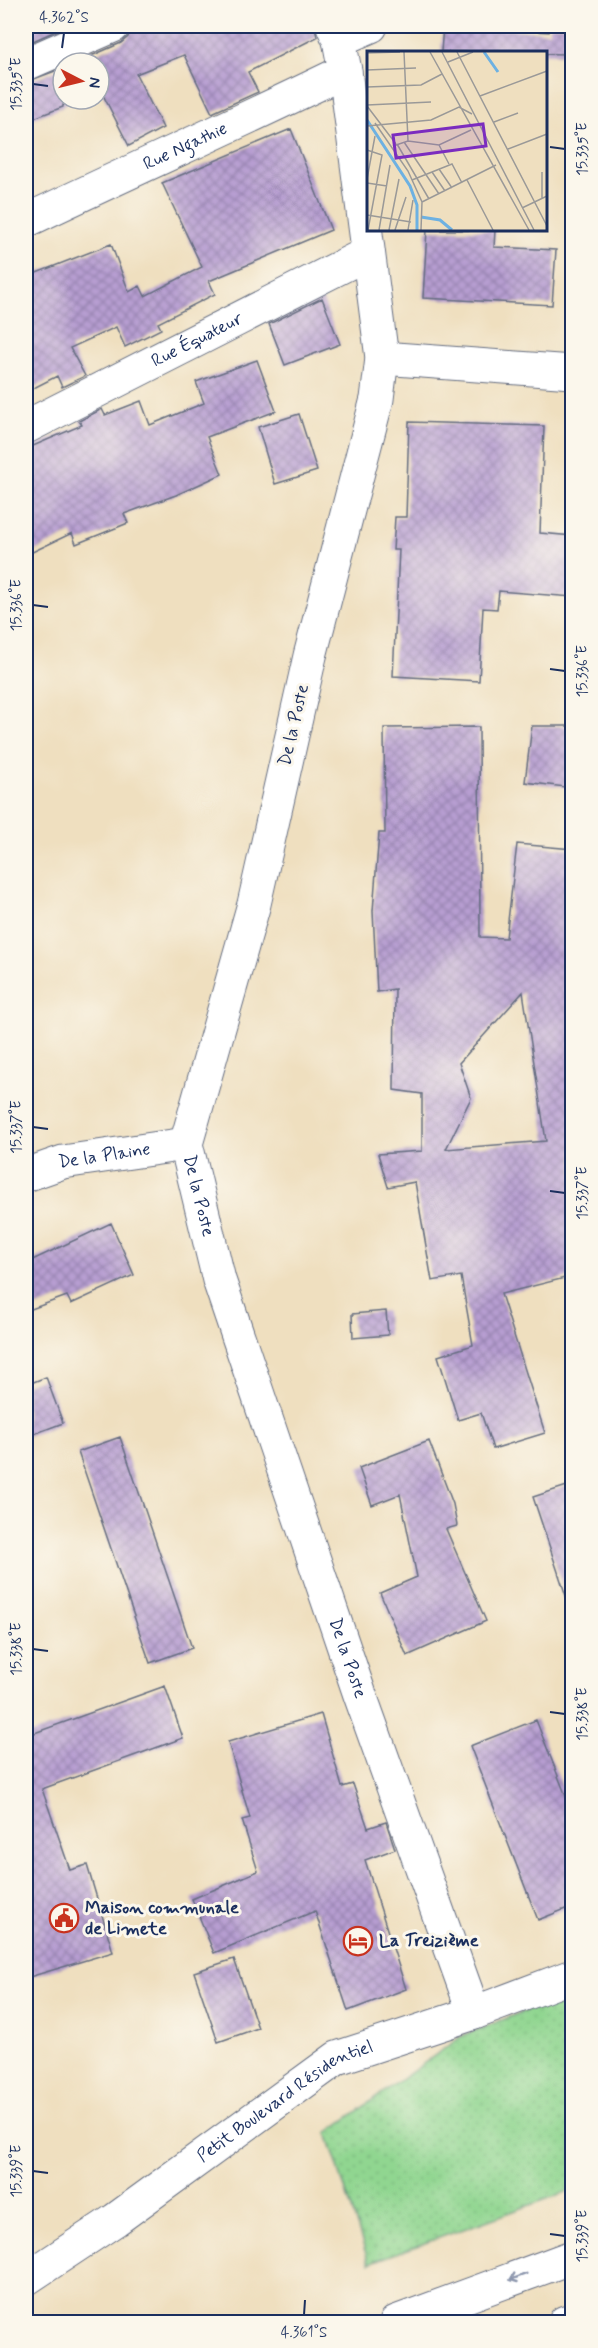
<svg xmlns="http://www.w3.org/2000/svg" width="598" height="2348" font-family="Mynerve,sans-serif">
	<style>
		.grass { fill: url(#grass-dots); stroke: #568277; stroke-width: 1.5 }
		.building { fill: url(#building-cross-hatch); fill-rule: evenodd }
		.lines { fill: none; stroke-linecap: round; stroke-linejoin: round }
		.minor-casing { stroke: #656d80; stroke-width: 35 }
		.highway-casing { stroke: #656d80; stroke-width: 35 }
		.minor { stroke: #fff; stroke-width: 33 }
		.highway { stroke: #fff; stroke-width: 33 }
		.oneway { stroke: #8d97ae }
		.ticks { fill: none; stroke: #1b2f5e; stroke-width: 2 }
		.labels { text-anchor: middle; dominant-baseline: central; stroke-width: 6; stroke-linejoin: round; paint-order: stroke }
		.street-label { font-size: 18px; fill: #1b2f5e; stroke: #fbf7ec }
		.poi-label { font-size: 18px; font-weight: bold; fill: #1b2f5e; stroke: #fbf7ec; text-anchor: start }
		.inset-river { fill: none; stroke: #6db1e2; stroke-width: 3 }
		.inset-road { fill: none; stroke: #9a9998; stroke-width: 1.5 }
		.view { fill: #7b2cbf; fill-opacity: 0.15; stroke: #7b2cbf; stroke-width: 3 }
		.inset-edge { fill: none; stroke: #1b2f5e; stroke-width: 3 }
		.neatline { fill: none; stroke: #1b2f5e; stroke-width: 2 }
		.ticks-label { font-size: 15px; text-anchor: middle; fill: #1b2f5e }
	</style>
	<defs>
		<pattern id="grass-dots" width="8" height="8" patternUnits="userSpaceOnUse" patternTransform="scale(1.5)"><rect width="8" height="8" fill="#90d690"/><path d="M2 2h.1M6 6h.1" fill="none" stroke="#7cb87f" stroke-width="1.8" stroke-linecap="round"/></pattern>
		<pattern id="building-cross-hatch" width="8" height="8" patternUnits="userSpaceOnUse" patternTransform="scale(1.5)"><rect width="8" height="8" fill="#b79ed1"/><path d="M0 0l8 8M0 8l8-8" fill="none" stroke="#9481ad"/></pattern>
	</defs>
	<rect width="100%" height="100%" fill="#fbf7ec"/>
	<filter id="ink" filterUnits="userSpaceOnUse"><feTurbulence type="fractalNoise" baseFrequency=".0167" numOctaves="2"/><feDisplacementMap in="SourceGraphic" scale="12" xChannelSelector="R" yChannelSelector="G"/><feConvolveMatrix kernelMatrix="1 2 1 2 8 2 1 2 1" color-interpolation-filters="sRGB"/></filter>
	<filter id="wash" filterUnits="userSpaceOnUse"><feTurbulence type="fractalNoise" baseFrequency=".008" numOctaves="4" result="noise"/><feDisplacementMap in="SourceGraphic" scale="24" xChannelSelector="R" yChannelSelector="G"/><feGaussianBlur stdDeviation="1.35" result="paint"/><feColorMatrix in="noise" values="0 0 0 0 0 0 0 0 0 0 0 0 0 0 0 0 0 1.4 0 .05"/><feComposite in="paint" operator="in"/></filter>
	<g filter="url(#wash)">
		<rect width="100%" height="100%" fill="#efdfbf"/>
		<path class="grass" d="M572,1992V2190L369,2263L327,2133L462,2036Z"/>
		<g id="blocks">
			<path class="building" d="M26,26H67L26,44Z
				M131,26H315L317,37L248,72L258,92L212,113L184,55L136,74L163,128L129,146L99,87V63H75L121,43L128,37Z
				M443,26L549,32V26H573L570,54L441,52Z
				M63,68V99H75L63,105V107L26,121V82Z
				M291,129L331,230L209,281L215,294L158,323L161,329L125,347L116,327L70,348L85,376L62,387L57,376L26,392V277L111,244L129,292L140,286L145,296L202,267L162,183Z
				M427,230H495L494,247L556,250L552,305L423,298Z
				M322,298L340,344L285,365L269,324Z
				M257,360L276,411L207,437L222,474L176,495L124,514L128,523L76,544L72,533L26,555V449L82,425L79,421L102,409L105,415L141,401L150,425L204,403L196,382Z
				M299,414L317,471L275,484L258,427Z
				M409,422L544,426L540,533L573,536V597L499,591L497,609L483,608L479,681L393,676L399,550H393L395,517H406Z
				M532,726H573V788L525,782Z
				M479,727L480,937L506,938L517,844L573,849V1276L501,1294L545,1433L493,1449L481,1413L458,1420L438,1356L473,1345L461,1276L432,1281L415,1182L388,1187L378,1154L422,1151V1094L394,1090L395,989L377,992L373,911L379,833H385L384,728ZM523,992L546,1141L446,1149L471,1098L459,1063Z
				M111,1223L134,1275L71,1304L67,1296L26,1311V1263Z
				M386,1311L388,1335L353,1338L352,1314Z
				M46,1377L63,1423L26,1437V1385Z
				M120,1437L192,1648L150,1663L78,1452Z
				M429,1441L453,1504L457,1526L446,1529L486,1621L407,1656L380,1593L417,1577L400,1494L372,1505L359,1468Z
				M573,1484V1601L568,1602L533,1497Z
				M165,1686L183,1738L42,1789L70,1870L87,1865L113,1952L26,1978V1736Z
				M321,1714L342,1787L353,1784L368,1828L386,1822L395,1849L365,1860L406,1989L348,2011L315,1911L214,1953L192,1899L258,1871L242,1820L250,1818L228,1742Z
				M536,1720L573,1814V1906L538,1920L470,1746Z
				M234,1959L258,2028L218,2042L194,1972Z"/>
		</g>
	</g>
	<g filter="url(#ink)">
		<use href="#blocks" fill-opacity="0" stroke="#656d80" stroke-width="1.5"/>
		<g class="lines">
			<g class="minor-casing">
				<g id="minor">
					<path id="s1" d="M333,26L339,40L345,71L382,358L377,399L310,656L254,904L186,1144L219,1280L360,1695L474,2013"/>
					<path d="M339,40L371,26"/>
					<path d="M26,64L113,26"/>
					<path id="s2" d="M26,221C132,170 239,123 345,71"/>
					<path d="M382,358L572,372"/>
					<path id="s3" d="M26,427L368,253"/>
					<path id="s4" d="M26,1175L63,1162L186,1144"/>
					<path id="s5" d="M26,2279L115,2220L337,2058L474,2013L572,1976"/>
				</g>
			</g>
			<g class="highway-casing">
				<path id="highway" d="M396,2322L572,2257
					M565,2322L572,2320"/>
			</g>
			<use href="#minor" class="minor"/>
			<use href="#highway" class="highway"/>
		</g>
		<defs><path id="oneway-shaft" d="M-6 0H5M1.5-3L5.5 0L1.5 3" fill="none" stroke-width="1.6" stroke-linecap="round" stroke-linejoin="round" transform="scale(1.5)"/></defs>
		<use class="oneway" href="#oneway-shaft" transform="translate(518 2277) rotate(159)"/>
	</g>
	<path class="ticks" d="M62,48L64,33M33,84L48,86M550,147L565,149M33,605L48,607M550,669L565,671M33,1127L48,1129M550,1191L565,1193M33,1649L48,1651M550,1712L565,1714M33,2171L48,2173M550,2234L565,2236M304,2315L305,2300"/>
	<defs>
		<g id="civic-ring" transform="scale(1.5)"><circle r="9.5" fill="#fbf7ec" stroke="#c8321e" stroke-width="1.5"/><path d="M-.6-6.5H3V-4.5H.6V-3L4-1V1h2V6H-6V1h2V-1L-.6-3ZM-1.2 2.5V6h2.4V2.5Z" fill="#c8321e"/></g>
		<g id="hotel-ring" transform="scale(1.5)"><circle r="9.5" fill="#fbf7ec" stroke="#c8321e" stroke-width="1.5"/><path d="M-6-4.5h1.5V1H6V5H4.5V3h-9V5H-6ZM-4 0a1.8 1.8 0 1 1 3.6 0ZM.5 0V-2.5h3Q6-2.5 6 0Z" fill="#c8321e"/></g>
	</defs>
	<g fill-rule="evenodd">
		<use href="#civic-ring" x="64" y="1918"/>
		<use href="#hotel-ring" x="358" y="1941"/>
	</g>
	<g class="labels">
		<g class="street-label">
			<text stroke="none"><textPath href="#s2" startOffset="176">Rue Ngathie</textPath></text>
			<text stroke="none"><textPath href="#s3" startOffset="192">Rue Équateur</textPath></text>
			<text transform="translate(294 725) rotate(-77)">De la Poste</text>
			<text stroke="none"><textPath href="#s4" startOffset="81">De la Plaine</textPath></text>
			<text stroke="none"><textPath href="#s1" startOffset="1200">De la Poste</textPath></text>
			<text stroke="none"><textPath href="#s1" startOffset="1686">De la Poste</textPath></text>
			<text stroke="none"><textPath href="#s5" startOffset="315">Petit Boulevard Résidentiel</textPath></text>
		</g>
		<g class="poi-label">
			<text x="85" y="1908">Maison communale<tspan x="85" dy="21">de Limete</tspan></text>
			<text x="379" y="1941">La Treizième</text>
		</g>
	</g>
	<g transform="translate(367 51)">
		<rect width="180" height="180" fill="#efdfbf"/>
		<path class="inset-river" d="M117,1L131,21M0,69L43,135L50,154V179M54,166L73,169L85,179"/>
		<path class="inset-road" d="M37,1L41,90M63,1L162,179M75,1L167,179M90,1L180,175M0,2L33,1M81,11L106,1M0,19L49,17M0,36L54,34L75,23M113,45L180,20M0,54L64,51M0,55L29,93M127,71L151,62M8,72L41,120L55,151L54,179M0,75L64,69L92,56L105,63M37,91L72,143M30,93L62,148M72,94L82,113M26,95L41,90L72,94L104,79M141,98L180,83M0,99L15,104L1,179M72,118L85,137M65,121L78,140M0,128L8,85M45,129L85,113L95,132M100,129L126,179M0,132L20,135M175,147V121M55,151L129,114M155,157L180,145M0,164L44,171M12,179L23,114M22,179L32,128M28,179L39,146M41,179L46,149"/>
		<path class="view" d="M116,73L119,95L29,107L26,84Z"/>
		<rect width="180" height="180" class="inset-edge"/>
	</g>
	<rect width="598" height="2348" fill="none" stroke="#fbf7ec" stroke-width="66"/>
	<g transform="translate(81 81) rotate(97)"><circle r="28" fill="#fbf7ec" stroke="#a1a7b3" stroke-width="1.5"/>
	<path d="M0-4.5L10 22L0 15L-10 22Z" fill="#c8321e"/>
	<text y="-9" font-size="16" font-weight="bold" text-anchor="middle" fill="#1b2f5e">N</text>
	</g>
	<rect x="33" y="33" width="532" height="2282" class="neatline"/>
	<g class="ticks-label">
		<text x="64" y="22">4.362°S</text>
		<text transform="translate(16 84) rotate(-90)" y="5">15.335°E</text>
		<text transform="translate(582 149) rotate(-90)" y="5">15.335°E</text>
		<text transform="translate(16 605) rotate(-90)" y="5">15.336°E</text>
		<text transform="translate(582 671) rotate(-90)" y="5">15.336°E</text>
		<text transform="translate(16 1127) rotate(-90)" y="5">15.337°E</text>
		<text transform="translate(582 1193) rotate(-90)" y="5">15.337°E</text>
		<text transform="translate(16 1649) rotate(-90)" y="5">15.338°E</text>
		<text transform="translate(582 1714) rotate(-90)" y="5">15.338°E</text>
		<text transform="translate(16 2171) rotate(-90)" y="5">15.339°E</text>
		<text transform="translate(582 2236) rotate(-90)" y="5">15.339°E</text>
		<text x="304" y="2337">4.361°S</text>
	</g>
</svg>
